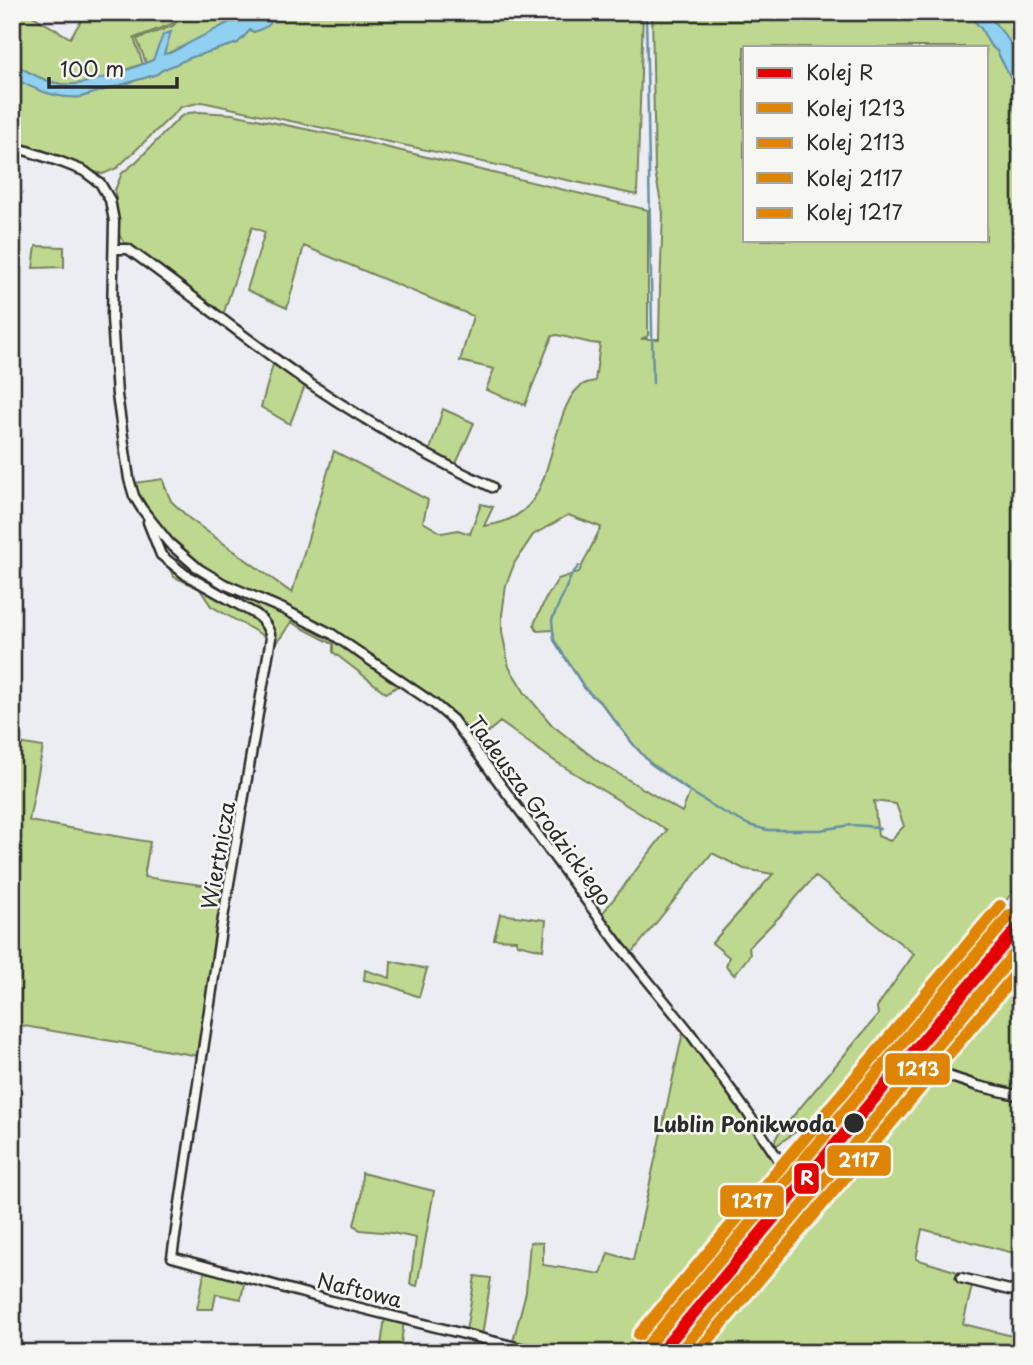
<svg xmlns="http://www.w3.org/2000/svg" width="1033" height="1365" font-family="'Playpen Sans',sans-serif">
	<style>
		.green { fill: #bfd88f; stroke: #75825d; stroke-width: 2; fill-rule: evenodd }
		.water { fill: #90d1f1; stroke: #688fa2; stroke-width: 2 }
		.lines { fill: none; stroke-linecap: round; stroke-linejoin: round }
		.stream { stroke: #688fa2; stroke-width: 2.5 }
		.minor-casing { stroke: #2b2b2b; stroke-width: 13 }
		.minor { stroke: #f6f6f2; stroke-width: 8 }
		.rail-1-casing { stroke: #f6f6f2; stroke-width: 18 }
		.rail-2-casing { stroke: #f6f6f2; stroke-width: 18 }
		.rail-3-casing { stroke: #f6f6f2; stroke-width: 18 }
		.rail-4-casing { stroke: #f6f6f2; stroke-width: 18 }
		.rail-5-casing { stroke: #f6f6f2; stroke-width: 18 }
		.rail-1 { stroke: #e50000; stroke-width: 12 }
		.rail-2 { stroke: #df8506; stroke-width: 12 }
		.rail-3 { stroke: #df8506; stroke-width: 12 }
		.rail-4 { stroke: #df8506; stroke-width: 12 }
		.rail-5 { stroke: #df8506; stroke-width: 12 }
		.stop-dot { fill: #2b2b2b; stroke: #f6f6f2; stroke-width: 2.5 }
		.labels { text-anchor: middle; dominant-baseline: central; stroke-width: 5; stroke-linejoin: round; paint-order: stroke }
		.street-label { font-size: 21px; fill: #2b2b2b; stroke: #f6f6f2 }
		.stop-label { font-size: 21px; font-weight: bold; fill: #2b2b2b; stroke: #f6f6f2; text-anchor: end }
		.line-badge { stroke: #f6f6f2; stroke-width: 2.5 }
		.badge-label { font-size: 19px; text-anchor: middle; font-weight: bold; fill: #fff }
	</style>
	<rect width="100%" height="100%" fill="#ececf3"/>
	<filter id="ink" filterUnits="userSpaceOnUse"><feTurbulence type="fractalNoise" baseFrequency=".0143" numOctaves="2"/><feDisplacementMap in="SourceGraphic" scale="14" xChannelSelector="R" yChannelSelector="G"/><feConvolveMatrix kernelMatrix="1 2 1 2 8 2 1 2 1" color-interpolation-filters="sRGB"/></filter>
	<g filter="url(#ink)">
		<path class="green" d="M12,12H26L70,38L87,12H182L172,24L134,38L143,64C117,71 89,89 61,84C46,82 32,74 19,67L17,63L12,60Z
			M186,12H240C219,34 174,50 146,63L137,39L173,26Z
			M274,12H595C612,20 626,18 643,12L637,195L202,102L181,107L117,168L103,174L91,171L64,158L12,143V77C34,89 56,99 81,97L157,74L162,70L192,57L237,43L250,30L254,32C263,28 275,24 274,12Z
			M652,12H966L981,28L990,45L997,51L1021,99V881L995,915L970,945L930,987L893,1034L842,1094L830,1107L777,1145L774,1143L778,1134L878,1015L877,1007L914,954L815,876L780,916L749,947L750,955L734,975L726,966L729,957L712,943L773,874L744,869L712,853L632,953L602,914L667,830L556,762L500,722L476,742L447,710L411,685L398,686L386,693L333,652V644L291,622L275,646L262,635L211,606L199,588L174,577L169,568L178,558L207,579L212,573C180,550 148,521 134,483L163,479L165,487L171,501L190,519L292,593L334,451L428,500L423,522L442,533L458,530L470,534L481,504L493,507L484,526C500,524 517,518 528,506C554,480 555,398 584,384C588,382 591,382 595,381L600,344L591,343L557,335L552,336L525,405L486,390L494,369L460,361L473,316L304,246L287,308L247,290L265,232L252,227L223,315L128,247L119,235L115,190L122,173L136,162L180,117L188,113L199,112L232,114L339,136L648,210V336L641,339H659L660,288L663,213L655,172ZM744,47H986V240H744ZM568,515L601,527L579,572L558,579L545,600L534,624L537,631L553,630L554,640L586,690L602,704L633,744L650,763L690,792L682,812L599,762L552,725L525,693L509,667L502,632V615L506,585L515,562L533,535ZM874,801L896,804L904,826L890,841L878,836Z
			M985,12H1021V65C1014,45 999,28 985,12Z
			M36,246L64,247V267L33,268Z
			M274,361L306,383L290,424L261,407Z
			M443,409L474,423L455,466L430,450Z
			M12,742L43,747L29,821L150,842L144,877L224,888L199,1056L12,1024Z
			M500,914L546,920L543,950L517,944L516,940L494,939Z
			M391,961L427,969L419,997L391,986L364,980L365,970L390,978Z
			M1021,961V1091L971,1080L938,1065Z
			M683,1032C707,1064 732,1096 754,1129C764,1143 779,1160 780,1177L634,1353H558L513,1341L526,1292L530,1242L543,1243V1265L601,1274L608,1253L633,1260Z
			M940,1077L1021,1098V1255L922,1229L916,1259L961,1273L959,1282L972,1286L963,1324L1021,1338V1353H970L957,1349L956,1353H691L780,1237L811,1201L932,1079Z
			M362,1173L434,1191L417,1286L410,1284L416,1238L392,1233L360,1230L354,1225L361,1198Z
			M205,1270L245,1279L241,1299L216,1294L213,1309H197Z
			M475,1276L491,1278L482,1336L466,1331Z
			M385,1317L404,1320L400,1353H380Z"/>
		<path class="water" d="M240,12H274L275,16L268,26L254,32L250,30L238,43L192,57L162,70L157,74L81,97C56,99 33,89 12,77V60L17,63L19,67C32,74 46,82 61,84C84,88 131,69 153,60L163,35L171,32L164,54L170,53L230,22Z
			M966,12H985C996,24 1018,49 1021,64C1022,75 1021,88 1021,99L997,51L990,45L981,28Z"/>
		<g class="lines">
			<path class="stream" d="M646,12L653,383
				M579,566L572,574L552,620L554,640L586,690L602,704L633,744L650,763L691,792L721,811L749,825L767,830H820L851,825L867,826L880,829"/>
			<g class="minor-casing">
				<path id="minor" d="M12,146L61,162L84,171L100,183L110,200L114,221L112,318L117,395L129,479L134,496L142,509L169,543L199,569L224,584L283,609L332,634L433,703L453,720L619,945L688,1030L747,1112L798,1189L801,1194L802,1203
					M114,249H128C190,293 249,342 312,385C369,423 429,458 492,487
					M149,519L148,522L161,555L186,575L257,615C265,622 269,628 271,638L221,930L172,1257L332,1301L540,1353
					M961,1278L1021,1293
					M636,1353L713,1271L789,1177
					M688,1353L764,1250L802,1203L810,1198L931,1076L936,1072L978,1086L1021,1096"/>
			</g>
			<use href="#minor" class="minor"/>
			<g class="rail-1-casing">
				<path id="rail-1" d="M660,1353L1021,924"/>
			</g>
			<g class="rail-2-casing">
				<path id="rail-2" d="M679,1353L1021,946"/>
			</g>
			<g class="rail-3-casing">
				<path id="rail-3" d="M649,1344L1010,915"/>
			</g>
			<g class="rail-4-casing">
				<path id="rail-4" d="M697,1353L1021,968"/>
			</g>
			<g class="rail-5-casing">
				<path id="rail-5" d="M639,1335L1000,906"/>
			</g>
			<use href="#rail-1" class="rail-1"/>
			<use href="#rail-2" class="rail-2"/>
			<use href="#rail-3" class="rail-3"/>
			<use href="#rail-4" class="rail-4"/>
			<use href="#rail-5" class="rail-5"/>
		</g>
	</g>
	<circle class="stop-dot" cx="854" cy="1123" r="11"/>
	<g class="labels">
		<g class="street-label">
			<text transform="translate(541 810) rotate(54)">Tadeusza Grodzickiego</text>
			<text transform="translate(217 855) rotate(-80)">Wiertnicza</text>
			<text transform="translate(360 1289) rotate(14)">Naftowa</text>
		</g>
		<g class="stop-label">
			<text x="836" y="1123">Lublin Ponikwoda</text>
		</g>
	</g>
	<g class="line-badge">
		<rect x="884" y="1052" width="67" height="34" rx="7" fill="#df8506"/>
		<rect x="826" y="1144" width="66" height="33" rx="7" fill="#df8506"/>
		<rect x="793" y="1162" width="27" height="33" rx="7" fill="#e50000"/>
		<rect x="719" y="1184" width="66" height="34" rx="7" fill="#df8506"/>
	</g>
	<g class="badge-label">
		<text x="918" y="1076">1213</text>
		<text x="859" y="1167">2117</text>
		<text x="807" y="1185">R</text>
		<text x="752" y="1208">1217</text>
	</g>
	<rect width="1033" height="1365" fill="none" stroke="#f6f6f2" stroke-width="42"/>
	<rect x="21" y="21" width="991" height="1323" fill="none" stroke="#2b2b2b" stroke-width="2.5" filter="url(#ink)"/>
	<rect x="743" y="46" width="245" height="196" fill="#f6f6f2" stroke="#a5a5a2" stroke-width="2"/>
	<rect x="757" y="68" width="35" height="10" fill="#e50000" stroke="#a5a5a2" stroke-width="2"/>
	<text x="806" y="80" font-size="21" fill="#2b2b2b">Kolej R</text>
	<rect x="757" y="103" width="35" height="10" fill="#df8506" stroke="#a5a5a2" stroke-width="2"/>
	<text x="806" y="116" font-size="21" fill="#2b2b2b">Kolej 1213</text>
	<rect x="757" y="138" width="35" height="10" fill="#df8506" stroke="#a5a5a2" stroke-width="2"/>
	<text x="806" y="150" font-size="21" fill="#2b2b2b">Kolej 2113</text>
	<rect x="757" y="173" width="35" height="10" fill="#df8506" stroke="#a5a5a2" stroke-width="2"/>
	<text x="806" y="186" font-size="21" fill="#2b2b2b">Kolej 2117</text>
	<rect x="757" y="208" width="35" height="10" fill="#df8506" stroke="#a5a5a2" stroke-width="2"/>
	<text x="806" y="220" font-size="21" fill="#2b2b2b">Kolej 1217</text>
	<path d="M49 77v10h128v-10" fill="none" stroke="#2b2b2b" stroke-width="3.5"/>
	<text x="60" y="77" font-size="21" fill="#2b2b2b" stroke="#f6f6f2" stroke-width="5" paint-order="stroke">100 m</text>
</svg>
